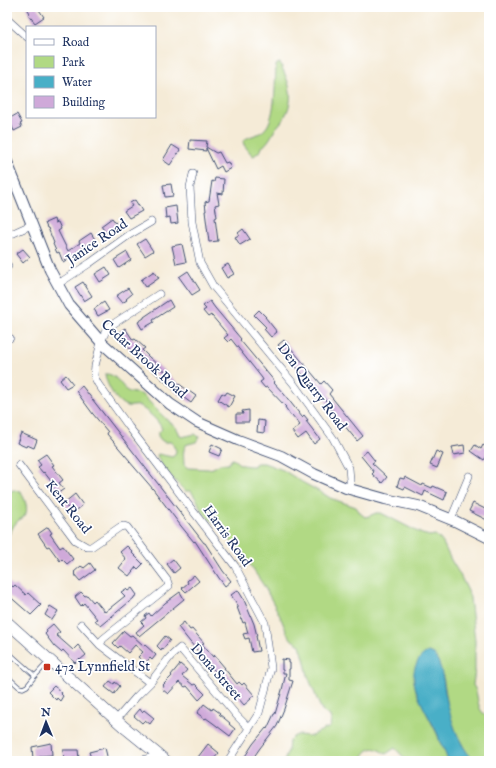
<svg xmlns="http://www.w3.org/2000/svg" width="496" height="768" font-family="'IM FELL English',serif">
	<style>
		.green { fill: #b1d984; stroke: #668471 }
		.water { fill: #48afc7; stroke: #326f92 }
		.building { fill: #cfa9d9 }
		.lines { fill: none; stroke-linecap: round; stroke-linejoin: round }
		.lane-casing { stroke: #3c4b70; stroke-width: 5 }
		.street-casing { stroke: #3c4b70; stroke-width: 8 }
		.secondary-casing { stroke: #3c4b70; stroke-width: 12 }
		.primary-casing { stroke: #3c4b70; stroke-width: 12 }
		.lane { stroke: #fff; stroke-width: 3.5 }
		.street { stroke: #fff; stroke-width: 7 }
		.secondary { stroke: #fff; stroke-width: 10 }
		.primary { stroke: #fff; stroke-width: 11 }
		.poi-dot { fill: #c8321e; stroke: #fff; stroke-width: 1.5 }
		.labels { text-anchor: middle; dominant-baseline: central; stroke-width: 3.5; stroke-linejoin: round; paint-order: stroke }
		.street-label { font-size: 14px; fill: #1b2f5e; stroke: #fff }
		.poi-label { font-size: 14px; fill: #1b2f5e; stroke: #fff; text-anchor: start }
	</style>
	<rect width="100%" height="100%" fill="#fff"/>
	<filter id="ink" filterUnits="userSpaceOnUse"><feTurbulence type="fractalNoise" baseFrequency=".025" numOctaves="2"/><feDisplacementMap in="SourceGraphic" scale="8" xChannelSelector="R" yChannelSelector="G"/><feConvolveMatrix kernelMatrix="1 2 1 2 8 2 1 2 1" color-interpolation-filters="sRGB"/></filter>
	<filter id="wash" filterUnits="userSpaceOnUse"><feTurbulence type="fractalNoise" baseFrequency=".012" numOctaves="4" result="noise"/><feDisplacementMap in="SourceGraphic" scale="16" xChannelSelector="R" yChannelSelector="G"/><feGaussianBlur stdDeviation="0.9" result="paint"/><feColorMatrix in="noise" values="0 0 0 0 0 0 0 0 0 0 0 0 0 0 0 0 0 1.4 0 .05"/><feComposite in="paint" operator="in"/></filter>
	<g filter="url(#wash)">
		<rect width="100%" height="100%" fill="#f5ebd7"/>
		<path class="green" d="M280,63C288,81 296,96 285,116C283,121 279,124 276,128C271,136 269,142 261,148L262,149L254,156L252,155L244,145L243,141C249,135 259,136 265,129C276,118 275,81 276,66L277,64Z
			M105,374C115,373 121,385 127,391C133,394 139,392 144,396C150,403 157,410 164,417C171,425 177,424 180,436L182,437L195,434L199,437C199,444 191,442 186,445C182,451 184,457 184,465L188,468L208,469L213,468L220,464H228L232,459C236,460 237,463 240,464C244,466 250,466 254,466L255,464L257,463H264L283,470L302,482L324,494L330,498L356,507L361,514L365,517L369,516L376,513H381L422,534L430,536L435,535L439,538L443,543L451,560L459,573L468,591L470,598L475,640V670L473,685C479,693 476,706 483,713C485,715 487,715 489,717V761H473C461,745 452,727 448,708C445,689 444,670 434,654L413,677L416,691L425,710L438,736L440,743L443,746L448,761H407L395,748L386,754C380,751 374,745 367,751C365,753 363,755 362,759L364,760L377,758L380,761H284L288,751L289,741L293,737L297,735L312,736L316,733L330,727L331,720L330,716L323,712L319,704L308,676L304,658L300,645L292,640L287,633L279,614L264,586L248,562L237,549L220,527L208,518L202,512L200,508L198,502L191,491H185C177,483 159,465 157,455L158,454L172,457L175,455L176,450L174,447L172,442H164L161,440L158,436V433L162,429C158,419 147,412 140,406C135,405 131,407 127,406C116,403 106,384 105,374Z
			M13,490L21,491C24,499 30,509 24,517C21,519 18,520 16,523C12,527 11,533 7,537V494Z"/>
		<path class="water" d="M428,652L434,654C442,666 443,679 445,692C450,716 457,743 474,761H448C446,755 444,749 441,744C439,741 439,738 438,735C436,730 433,725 431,721C422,705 407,680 417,663C419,658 423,654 428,652Z"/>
		<g id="blocks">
			<path class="building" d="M26,7H37L44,17L35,23L28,14L30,13Z
				M17,114L22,123L20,124L22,127L14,131L11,124L10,125L7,120Z
				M190,140L207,141L206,147L216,153L219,152L225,163L228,162L231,168L224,172L221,166L216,169L206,148V151L189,149Z
				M172,145L180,150L170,165L163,160Z
				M215,178L224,179L223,194L217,193L219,204L215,205L217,217L215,218L218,241L209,242L206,219L205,211H206L205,202L209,201L212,181L214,182Z
				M171,184L173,196L165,197L163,185Z
				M135,200L142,211L129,218L124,211L132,206L130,203Z
				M176,206L178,223L171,224L170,217L166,218L165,208Z
				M112,218L118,226L106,233L101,226Z
				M54,219L55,223L58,222L61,229L58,231L68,251L80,243L79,241L91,233L96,241L91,244L90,243L77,252L78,253L63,262L59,252L57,253L53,244L54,243L48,228H47L45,223Z
				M243,229L250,239L240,245L235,237L239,235L238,233Z
				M145,239L153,251L145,256L137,244Z
				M182,244L186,262L176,264L172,246Z
				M23,249L30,257L23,263L16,254Z
				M127,252L131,260L119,268L114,260Z
				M228,264L234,274L227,278L221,268Z
				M106,267L111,275L100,282L95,274Z
				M154,271L159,278L146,287L141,280Z
				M188,271L200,290L192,295L179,277Z
				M83,282L92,296L84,301L75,287Z
				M128,288L132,294L126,299L127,300L122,303L116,296Z
				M169,300L173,307L153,320L154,322L142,329L138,322L144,318V317Z
				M210,301L215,308L241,339L240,340L275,382L274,383L284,394L302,417L304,415L308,420L306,421L320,439L314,444L306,433L298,439L292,431L300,425L292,415L291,416L285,407H286L267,387L265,388L260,382L263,380L262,378L231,339L228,342L224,338L228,335L212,316V317L211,315L208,317L203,311L206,309L203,306Z
				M104,302L109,310L98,316L94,309Z
				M259,310L266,317H265L277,332L271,337L264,329L266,327L254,315Z
				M125,328L133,340L135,339L145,348L142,350L149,357L179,384L196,396L191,403L176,392L131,351L118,333Z
				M284,340L321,384L324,381L332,390L329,394L363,436L357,441L326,403L327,402L308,381L278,345Z
				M66,375L73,384L66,388L60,380Z
				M82,386L204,543H205L223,571L231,581L225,586L219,578L195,541L194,542L181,526L153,489L129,461H130L107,434L108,432L93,414L76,391Z
				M227,392L235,396L229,407L218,400L222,393L225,395Z
				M249,410V422H236V414H243L242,411Z
				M258,420L265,421L264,433L257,432Z
				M21,433L37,440L34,448L27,445L26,447L17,443Z
				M212,444L222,449L219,456L209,452Z
				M464,445L465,453L454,455L452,447Z
				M475,445L481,449L483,445L488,448L486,451L489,453L484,460L471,451Z
				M367,451L375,461L372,463L387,477L382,483L372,474L374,472L361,456Z
				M436,451L443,454L437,468L430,465Z
				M46,454L54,465L52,466L63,480L59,483L64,489L57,494L52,487L53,486L50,482L51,481L44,472L43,473L38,467L41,465L37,460Z
				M405,477L422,486L423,484L432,488L433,486L447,492L444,500L425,491L423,496L405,487L404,489L397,486L400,478L404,479Z
				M75,494L83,505L72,514L64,503Z
				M473,503L489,511V521L469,511Z
				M48,527L52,533L50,534L60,548L63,546L73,559L67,564L62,559L60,561L49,546L47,547L38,534Z
				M127,546L133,552L132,553L143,564L138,569L136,567L129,576L119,568L126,559L120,552Z
				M173,559L180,568L174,573L167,564Z
				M90,563L95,570L80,581L74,574L75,573L74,572L81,566L82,567H83L84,568Z
				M194,575L199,581L186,592L182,588L188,583L187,581Z
				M7,581L13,587L15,585L26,595L28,593L41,605L31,615L7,594Z
				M132,588L137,595L134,597V598L100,626L95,620L97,619L84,603L81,606L75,597L81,592L85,596L87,595L93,602L95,600L105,612L125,596L121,592L126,589L128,591Z
				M238,590L244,600L254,624L257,636H256L259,651L252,652L249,638L245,639L243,634L248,633L245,622L243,623L237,607H239L231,595Z
				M180,592L184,599L139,636L136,632L144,625L141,622L146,618L145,616L149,613L151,616L165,603Z
				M50,606L58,611L52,620L45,615Z
				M184,622L190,630L192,629L204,643L202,644L213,657L214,655L225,668H224L237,684L239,682L242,685L244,683L254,695L250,698L251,699L244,705L190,642L178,627Z
				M53,624L60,632L56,635L73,650L78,645L86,655L80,660L79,659L75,663L63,650L61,652L54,646L45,634L47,632L46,630Z
				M124,631L130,636L132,635L144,646L145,645L156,655L152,660L150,658L145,663L138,657L143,652L135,645L128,653L120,646L118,648L113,643Z
				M165,636L170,640L163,649L162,648L161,650L157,646Z
				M282,659L289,660V663H290V669H289V680L293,681L284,709L277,726L260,748L251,761H242L253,744L266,728L267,729L274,714H275L282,690L286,673H283V670H282Z
				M180,664L187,670L182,676L193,685L195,684L205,694L199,700L187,686L185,687L179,682L168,694L162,689L164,686L163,685L172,676L171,675Z
				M110,681L114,684L115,682L120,686L114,694L105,687Z
				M54,686L62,693L61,694L63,696L60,701L57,698L56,700L48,692Z
				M204,704L212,710L213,708L220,713L219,714L230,723L229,724L235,729L230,736L213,723L206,718L205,719L197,713Z
				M140,709L142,712L144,710L154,718L150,724L145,720L142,723L134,716Z
				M51,743L52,755L40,756V758L33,759L32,747Z
				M208,744L219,753L212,761H195Z
				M105,748L107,756L92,761L89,752Z
				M63,750H78L79,758L64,759Z"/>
		</g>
	</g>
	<g filter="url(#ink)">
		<use href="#blocks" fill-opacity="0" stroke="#3c4b70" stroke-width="1"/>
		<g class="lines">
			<g class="lane-casing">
				<path id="lane" d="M7,651L35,676L49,661
					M7,676L19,687L23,688L27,686L35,676"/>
			</g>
			<g class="street-casing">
				<path id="street" d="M7,19L27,37
					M193,174L190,187L192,222L200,263L213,286L293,383L333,438L349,468L350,480V489
					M7,236L31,225
					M7,266H8
					M58,284L90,263L129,235L151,222
					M159,294L107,328L101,342L95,366L94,376L98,384L129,427L235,566L265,623L271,668L259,713L228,761
					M7,337L10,338
					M19,465L75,540L87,547H91L120,527L124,526L127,527L167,580L169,586L103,639L100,645
					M451,519L469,476
					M81,624L100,645L150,683
					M116,720L137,696L150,683L170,657L180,648L237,716L249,728
					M139,761L159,755"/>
			</g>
			<g class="secondary-casing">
				<path id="secondary" d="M7,162L50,270L69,305L101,342L170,404L197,422L238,440L281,456L314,474L346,488L385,499L418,506L455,521L489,538"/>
			</g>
			<g class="primary-casing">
				<path id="primary" d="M7,622L124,727L166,761"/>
			</g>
			<use href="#lane" class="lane"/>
			<use href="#street" class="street"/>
			<use href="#secondary" class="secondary"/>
			<use href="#primary" class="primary"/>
		</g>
	</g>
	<rect class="poi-dot" x="43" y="663" width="8" height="8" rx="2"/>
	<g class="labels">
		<g class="street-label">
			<text transform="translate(97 242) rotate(-34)">Janice Road</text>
			<text transform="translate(144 359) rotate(42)">Cedar Brook Road</text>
			<text transform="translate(312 387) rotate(53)">Den Quarry Road</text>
			<text transform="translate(68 507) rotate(51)">Kent Road</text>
			<text transform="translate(227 536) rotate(54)">Harris Road</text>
			<text transform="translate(216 672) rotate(49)">Dona Street</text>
		</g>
		<g class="poi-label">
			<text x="55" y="667">472 Lynnfield St</text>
		</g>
	</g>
	<rect width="496" height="768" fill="none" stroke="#fff" stroke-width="24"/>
	<rect x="26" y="26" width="130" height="92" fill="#ffffff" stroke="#a4acbf"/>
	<rect x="34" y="39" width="20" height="6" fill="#ffffff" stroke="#a4acbf"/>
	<text x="62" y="46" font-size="12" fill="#1b2f5e">Road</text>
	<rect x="34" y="56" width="20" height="12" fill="#b1d984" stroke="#a4acbf"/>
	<text x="62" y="66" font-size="12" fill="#1b2f5e">Park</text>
	<rect x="34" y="76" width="20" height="12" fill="#48afc7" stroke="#a4acbf"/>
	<text x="62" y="86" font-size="12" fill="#1b2f5e">Water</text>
	<rect x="34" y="96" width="20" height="12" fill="#cfa9d9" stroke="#a4acbf"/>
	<text x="62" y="106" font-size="12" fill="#1b2f5e">Building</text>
	<g transform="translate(46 722) rotate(359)" stroke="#ffffff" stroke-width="3" paint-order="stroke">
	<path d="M0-3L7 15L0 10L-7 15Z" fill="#1b2f5e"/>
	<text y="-6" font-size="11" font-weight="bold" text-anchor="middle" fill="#1b2f5e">N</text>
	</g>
</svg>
